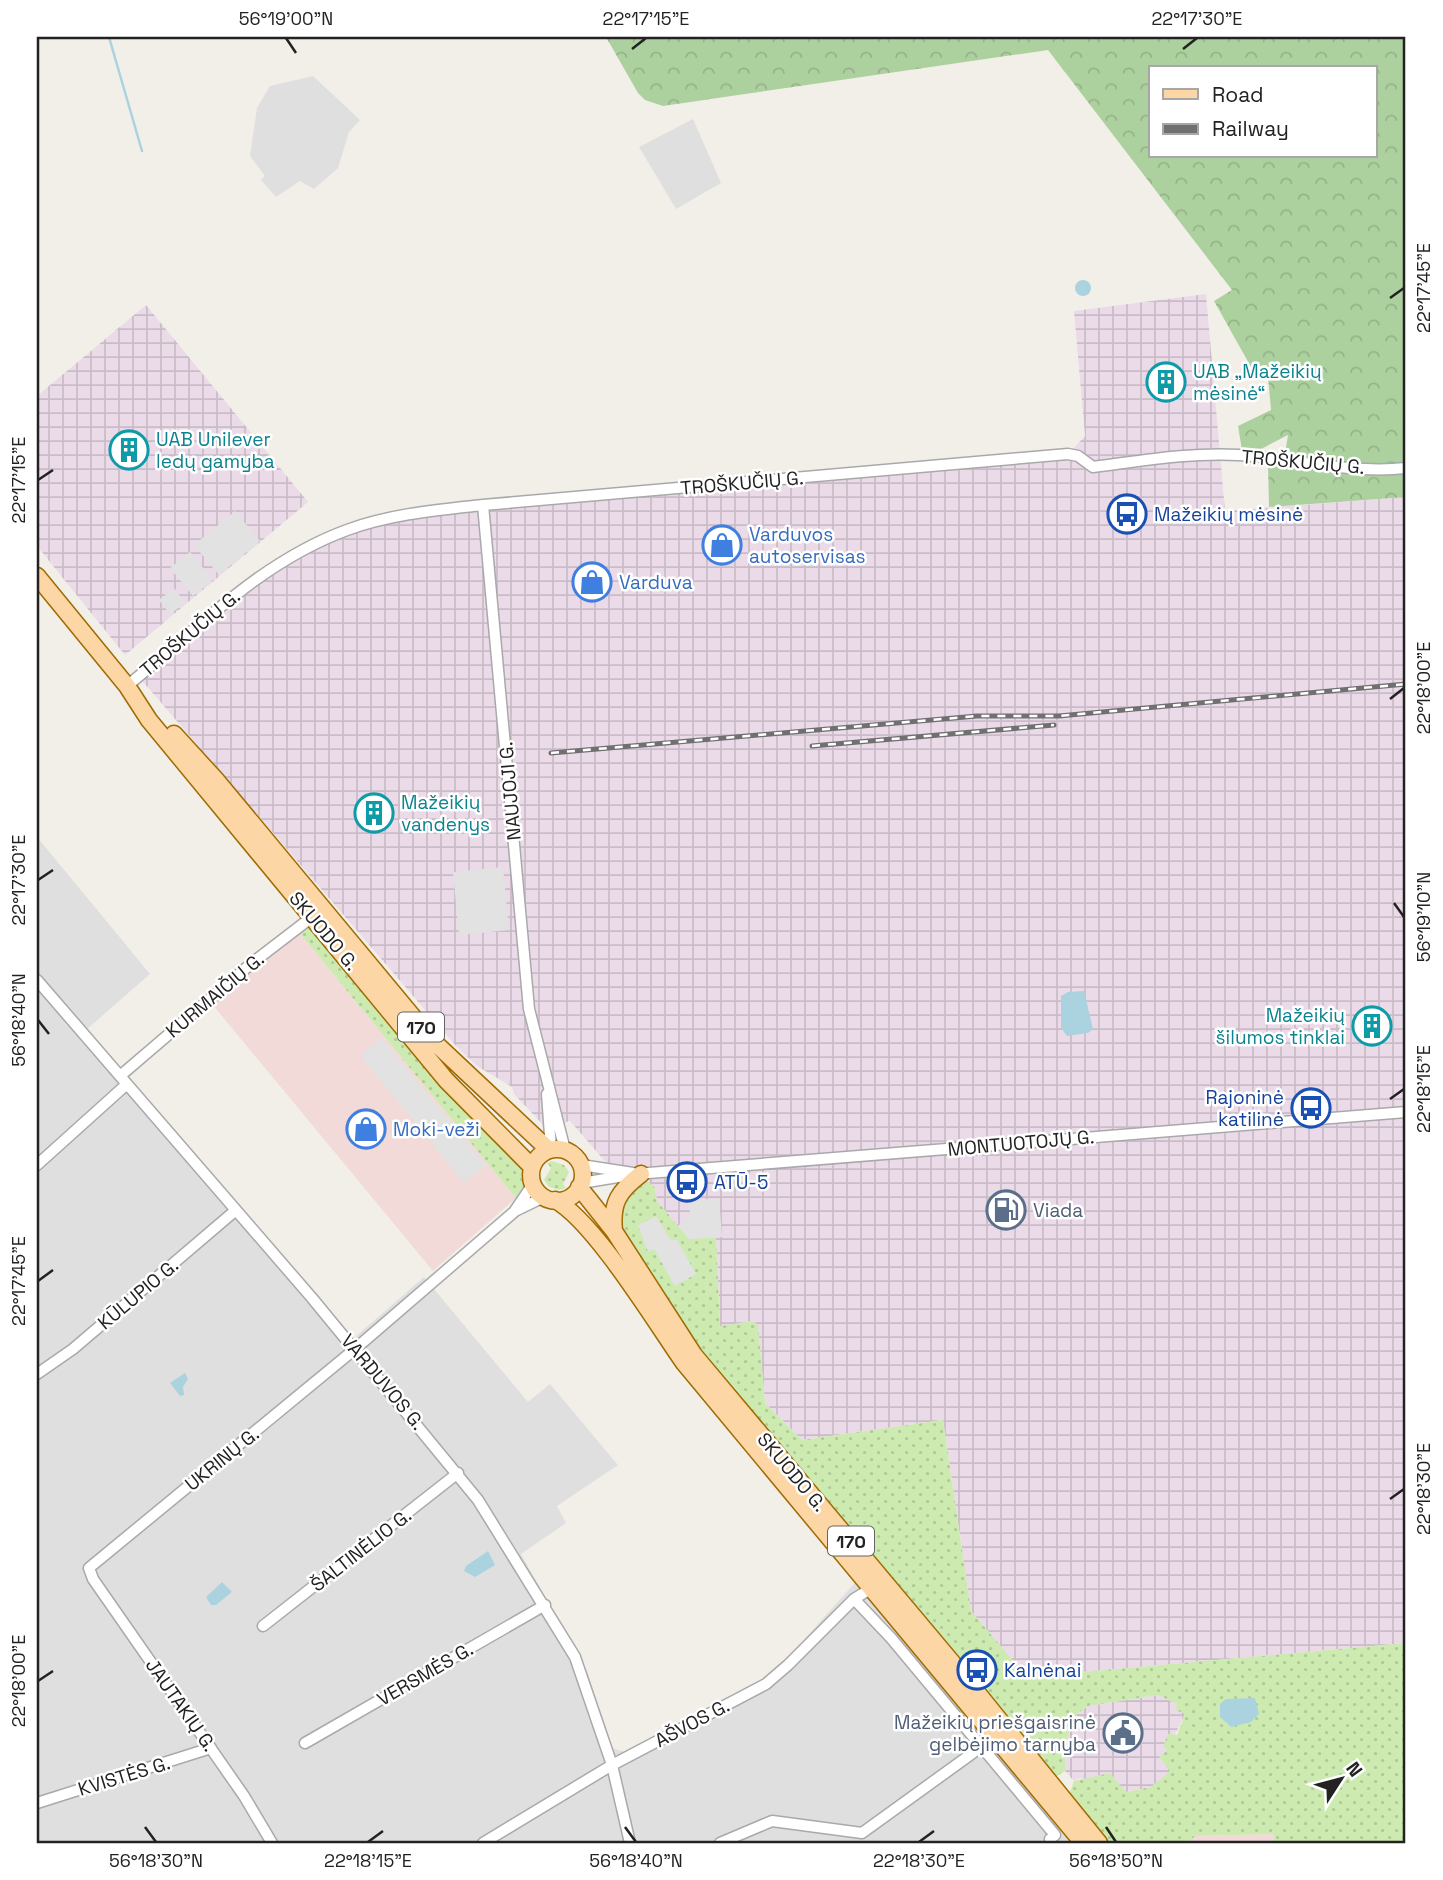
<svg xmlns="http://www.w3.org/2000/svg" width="1443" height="1880" font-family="'Space Grotesk',sans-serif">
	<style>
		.residential { fill: #e0dfdf }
		.commercial { fill: #f2dad9 }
		.industrial { fill: url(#industrial-grid) }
		.grass { fill: url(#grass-dots) }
		.forest { fill: url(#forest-crowns); fill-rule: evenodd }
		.parking { fill: #e2e2e2 }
		.water { fill: #aad3df }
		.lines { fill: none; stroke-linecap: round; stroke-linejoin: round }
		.stream { stroke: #aad3df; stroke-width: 2.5 }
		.street-casing { stroke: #a9a9a9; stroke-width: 13 }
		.primary-casing { stroke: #a06b00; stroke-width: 19 }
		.street { stroke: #fff; stroke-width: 10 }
		.primary { stroke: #fcd6a4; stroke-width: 16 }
		.rail-casing { stroke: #707070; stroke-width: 5 }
		.rail { stroke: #fff; stroke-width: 2.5; stroke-dasharray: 8; stroke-linecap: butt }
		.ticks { fill: none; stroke: #222; stroke-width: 2.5 }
		.labels { text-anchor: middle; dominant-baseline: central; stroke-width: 5; stroke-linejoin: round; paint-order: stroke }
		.shield { fill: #fff; stroke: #646464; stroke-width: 2 }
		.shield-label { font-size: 18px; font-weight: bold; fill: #222 }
		.culture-label { font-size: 19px; fill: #0d838f; stroke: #fff; text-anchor: start }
		.street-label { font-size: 19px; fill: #222; stroke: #fff }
		.transit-label { font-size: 19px; fill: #164399; stroke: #fff; text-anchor: start }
		.shop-label { font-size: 19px; fill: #366cbe; stroke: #fff; text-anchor: start }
		.service-label { font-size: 19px; fill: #4e5e75; stroke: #fff; text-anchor: start }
		.neatline { fill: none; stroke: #222; stroke-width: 2.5 }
		.ticks-label { font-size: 18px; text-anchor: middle; fill: #222 }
	</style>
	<defs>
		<pattern id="industrial-grid" width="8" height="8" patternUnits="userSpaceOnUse" patternTransform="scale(1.75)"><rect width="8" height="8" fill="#ebdbe8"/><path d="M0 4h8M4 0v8" fill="none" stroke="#c9bcc7"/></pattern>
		<pattern id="grass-dots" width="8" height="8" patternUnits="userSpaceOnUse" patternTransform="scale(1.75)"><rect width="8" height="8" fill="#cdebb0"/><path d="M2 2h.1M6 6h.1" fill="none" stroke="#b0c997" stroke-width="1.8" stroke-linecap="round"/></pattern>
		<pattern id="forest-crowns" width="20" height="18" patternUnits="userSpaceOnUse" patternTransform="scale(1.75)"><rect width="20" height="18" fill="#add19e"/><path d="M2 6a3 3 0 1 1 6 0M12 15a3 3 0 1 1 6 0" fill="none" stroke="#95b388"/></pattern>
	</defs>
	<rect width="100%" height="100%" fill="#f2efe9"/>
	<path class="residential" d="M313,76L360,120L349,132L338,168L314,189L300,181L276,197L261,180L265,176L250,156L257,108L270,86Z
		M693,119L721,183L676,209L639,147Z
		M37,837L150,974L86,1030L354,1338L424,1277L528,1402L550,1384L618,1465L557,1506L566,1523L521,1554L587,1671L612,1748L625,1752L762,1681L775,1672L860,1577L1079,1843H37Z"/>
	<path class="commercial" d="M299,932L516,1198L433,1271L212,1004Z
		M1273,1834L1274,1843H1175L1191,1840L1194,1836Z"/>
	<path class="industrial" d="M1206,294L1225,511L1406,497V1643L1027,1677L971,1611L943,1420L802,1440L765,1403L758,1325L752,1321L720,1327L716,1237L689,1239L657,1201L655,1188L629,1189L570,1121L546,1128L514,1094L512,1087L477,1066L456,1046L139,677L232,596L298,552L405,515L1068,454L1085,436L1074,311Z
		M146,305L308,502L125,655L37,546V396Z
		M1158,1695L1177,1704L1185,1714L1168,1749L1170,1771L1151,1787L1126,1792L1080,1778L1074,1781L1065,1771V1759L1061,1752L1077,1714L1088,1706Z"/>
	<path class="grass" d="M309,927L314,928L520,1163L525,1185L516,1198L299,932Z
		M552,1161L564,1165L569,1172L563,1184L566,1188L559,1190L549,1187L544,1180L551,1168L547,1163Z
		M649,1182L655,1188L657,1201L689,1239L716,1237L720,1326L752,1321L758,1325L765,1403L802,1440L943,1420L971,1611L1027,1677L1406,1643V1843H1274L1273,1834L1195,1836L1191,1840L1175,1843H1106L1068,1798L1074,1781L1110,1773L1126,1792L1151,1787L1170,1771L1159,1757L1168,1750L1163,1747L1168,1734L1177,1735L1185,1714L1176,1710L1177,1704L1158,1695L1088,1706L1077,1714L1061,1752L1065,1759V1771L1054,1778L706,1360L621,1228L618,1206L637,1184Z"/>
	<path class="forest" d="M606,37H1406V497L1269,507L1268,465L1283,466L1288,435L1259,450H1242L1238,426L1271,410L1267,365L1251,367L1214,301L1232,290L1048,50L663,106L645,100L638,93ZM1151,68H1375V156H1151Z"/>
	<path class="parking" d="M235,511L260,541L219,575L194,545Z
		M190,552L213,580L193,596L170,568Z
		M174,588L185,603L170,614L159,600Z
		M503,867L509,930L459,935L453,872Z
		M381,1038L486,1165L464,1183L360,1055Z
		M719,1198L722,1237L689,1239L678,1226L690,1214L689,1201Z
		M656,1216L671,1240H677L696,1274L675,1286L654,1249L648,1252L638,1225Z"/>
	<path class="water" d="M1075 288a8 8 0 1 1 16 0a8 8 0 1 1-16 0Z
		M1084,991L1093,1029L1088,1033L1067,1036L1061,1028V996L1068,992Z
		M185,1373L188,1379L183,1387L184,1395L180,1396L170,1383Z
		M488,1551L495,1565L475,1577L464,1571L466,1566Z
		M222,1582L232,1592L216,1605H211L206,1597Z
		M1255,1698L1259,1714L1251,1722L1231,1727L1220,1717V1704L1226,1699Z"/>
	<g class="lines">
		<path class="stream" d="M109,37L142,151"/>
		<g class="street-casing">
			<path id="street" d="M483,505L529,1009L565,1150
				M127,686C197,629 260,562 347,530C390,514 437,510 483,505L1068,454L1078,456L1093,467C1141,461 1190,452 1239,455C1294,459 1351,474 1406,468
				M37,980L312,1298L478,1500L575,1657L612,1765L630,1843
				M120,1076L252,963L312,917
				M547,1094L551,1149
				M37,1165L127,1084
				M581,1165L633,1173
				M581,1183L636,1174L1406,1112
				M515,1211L544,1197
				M37,1374L73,1349L236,1210
				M854,1599L891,1638L1055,1835L1050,1839
				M263,1626L458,1473
				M305,1743L545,1605
				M37,1803L211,1748
				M272,1843L244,1796L93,1579L89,1568L355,1349L514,1212L533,1184
				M483,1843L612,1765L766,1684L788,1665L854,1599L875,1586
				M720,1843L772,1821L862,1833L981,1747"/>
		</g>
		<g class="primary-casing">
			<path id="primary" d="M37,576L127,686L149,720L446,1080L532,1167
				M174,734L217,781L433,1041L549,1150
				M531 1175a26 26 0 1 1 52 0a26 26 0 1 1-52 0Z
				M579,1187L614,1231L694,1355L971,1685L1099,1843
				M555,1200C594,1221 656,1323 684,1363L1083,1843
				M614,1231C611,1202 619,1191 641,1174"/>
		</g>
		<use href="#street" class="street"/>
		<use href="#primary" class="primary"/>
		<g class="rail-casing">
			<path id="rail" d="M812,746L1054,725
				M551,753L977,716H1059L1406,684"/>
		</g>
		<use href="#rail" class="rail"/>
	</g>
	<path class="ticks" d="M286,38L296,53M632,49L646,38M1183,49L1197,38M1390,298L1404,288M38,480L53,470M1390,699L1404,688M38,880L53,870M1394,903L1404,917M38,1020L49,1034M1390,1099L1404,1089M38,1281L53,1270M1390,1499L1404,1489M38,1681L53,1671M145,1827L156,1842M625,1827L636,1842M1106,1827L1116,1842M368,1842L383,1831M919,1842L934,1831"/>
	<defs>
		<g id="building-ring" transform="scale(2.0125)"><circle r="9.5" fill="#fff" stroke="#0f9aa8" stroke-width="1.5"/><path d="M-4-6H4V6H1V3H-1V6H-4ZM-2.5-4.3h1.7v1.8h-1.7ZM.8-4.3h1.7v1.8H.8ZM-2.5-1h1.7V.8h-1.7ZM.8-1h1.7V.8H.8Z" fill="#0f9aa8"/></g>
		<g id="bus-ring" transform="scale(2.0125)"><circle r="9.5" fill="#fff" stroke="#1a4fb4" stroke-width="1.5"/><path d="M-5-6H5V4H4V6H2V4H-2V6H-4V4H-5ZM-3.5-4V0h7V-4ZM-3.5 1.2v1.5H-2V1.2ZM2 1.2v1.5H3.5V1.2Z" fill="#1a4fb4"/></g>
		<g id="shop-ring" transform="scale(2.0125)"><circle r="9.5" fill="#fff" stroke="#3f7fe0" stroke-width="1.5"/><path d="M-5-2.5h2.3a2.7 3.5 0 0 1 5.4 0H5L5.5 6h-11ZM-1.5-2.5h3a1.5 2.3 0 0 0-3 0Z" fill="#3f7fe0"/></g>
		<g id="fuel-ring" transform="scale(2.0125)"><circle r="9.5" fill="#fff" stroke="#5c6f8a" stroke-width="1.5"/><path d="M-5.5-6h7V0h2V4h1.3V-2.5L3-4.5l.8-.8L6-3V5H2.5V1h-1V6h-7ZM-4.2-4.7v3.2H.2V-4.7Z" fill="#5c6f8a"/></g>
		<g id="civic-ring" transform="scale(2.0125)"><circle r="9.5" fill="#fff" stroke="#5c6f8a" stroke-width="1.5"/><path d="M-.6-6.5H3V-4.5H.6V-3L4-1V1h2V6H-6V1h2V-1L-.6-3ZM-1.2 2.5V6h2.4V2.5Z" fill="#5c6f8a"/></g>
	</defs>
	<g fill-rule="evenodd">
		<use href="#building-ring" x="1166" y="382"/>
		<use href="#building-ring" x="129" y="450"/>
		<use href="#bus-ring" x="1127" y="514"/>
		<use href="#shop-ring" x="722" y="545"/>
		<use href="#shop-ring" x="592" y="582"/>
		<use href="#building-ring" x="374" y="813"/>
		<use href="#building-ring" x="1372" y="1026"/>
		<use href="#bus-ring" x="1311" y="1108"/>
		<use href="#shop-ring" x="366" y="1129"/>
		<use href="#bus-ring" x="687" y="1182"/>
		<use href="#fuel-ring" x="1006" y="1210"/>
		<use href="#bus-ring" x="977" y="1670"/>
		<use href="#civic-ring" x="1123" y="1733"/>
	</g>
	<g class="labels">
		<g class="shield">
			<rect x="398" y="1012.5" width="46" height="29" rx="5"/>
			<rect x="828" y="1526.5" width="46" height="29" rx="5"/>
		</g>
		<g class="shield-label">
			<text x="421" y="1027">170</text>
			<text x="851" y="1541">170</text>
		</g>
		<g class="culture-label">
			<text x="1193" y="371">UAB „Mažeikių<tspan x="1193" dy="22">mėsinė“</tspan></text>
			<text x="156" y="439">UAB Unilever<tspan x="156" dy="22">ledų gamyba</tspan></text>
			<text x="401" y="802">Mažeikių<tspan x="401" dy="22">vandenys</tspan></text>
			<text x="1345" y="1015" text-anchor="end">Mažeikių<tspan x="1345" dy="22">šilumos tinklai</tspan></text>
		</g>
		<g class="street-label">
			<text transform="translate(1303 462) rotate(5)">TROŠKUČIŲ G.</text>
			<text transform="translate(742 483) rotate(-5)">TROŠKUČIŲ G.</text>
			<text transform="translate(190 633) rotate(-40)">TROŠKUČIŲ G.</text>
			<text transform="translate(510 791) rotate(-95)">NAUJOJI G.</text>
			<text transform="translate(324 931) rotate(50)">SKUODO G.</text>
			<text transform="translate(215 995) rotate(-40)">KURMAIČIŲ G.</text>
			<text transform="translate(1021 1143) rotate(-5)">MONTUOTOJŲ G.</text>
			<text transform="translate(138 1294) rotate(-40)">KŪLUPIO G.</text>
			<text transform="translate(383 1382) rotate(50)">VARDUVOS G.</text>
			<text transform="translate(222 1459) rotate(-39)">UKRINŲ G.</text>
			<text transform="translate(792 1472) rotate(50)">SKUODO G.</text>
			<text transform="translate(361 1550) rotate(-38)">ŠALTINĖLIO G.</text>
			<text transform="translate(425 1674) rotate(-30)">VERSMĖS G.</text>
			<text transform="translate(181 1705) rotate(55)">JAUTAKIŲ G.</text>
			<text transform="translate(692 1723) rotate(-28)">AŠVOS G.</text>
			<text transform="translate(124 1776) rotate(-17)">KVISTĖS G.</text>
		</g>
		<g class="transit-label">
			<text x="1154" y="514">Mažeikių mėsinė</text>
			<text x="1284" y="1097" text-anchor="end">Rajoninė<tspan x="1284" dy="22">katilinė</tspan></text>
			<text x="714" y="1182">ATŪ-5</text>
			<text x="1004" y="1670">Kalnėnai</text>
		</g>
		<g class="shop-label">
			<text x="749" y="534">Varduvos<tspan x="749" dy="22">autoservisas</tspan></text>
			<text x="619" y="582">Varduva</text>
			<text x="393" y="1129">Moki-veži</text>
		</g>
		<g class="service-label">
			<text x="1033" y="1210">Viada</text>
			<text x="1096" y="1722" text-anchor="end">Mažeikių priešgaisrinė<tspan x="1096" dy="22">gelbėjimo tarnyba</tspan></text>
		</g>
	</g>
	<rect width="1443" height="1880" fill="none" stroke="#ffffff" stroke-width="77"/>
	<rect x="1149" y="66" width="228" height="91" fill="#ffffff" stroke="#a7a7a7" stroke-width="2"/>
	<rect x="1163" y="89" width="35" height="10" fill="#fcd6a4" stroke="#a7a7a7" stroke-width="2"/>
	<text x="1212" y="102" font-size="21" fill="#222222">Road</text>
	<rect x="1163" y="124" width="35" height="10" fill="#707070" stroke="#a7a7a7" stroke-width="2"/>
	<text x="1212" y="136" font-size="21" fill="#222222">Railway</text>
	<g transform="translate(1341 1779) rotate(54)" stroke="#ffffff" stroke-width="5" paint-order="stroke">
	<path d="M0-5L12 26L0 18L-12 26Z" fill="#222222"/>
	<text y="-10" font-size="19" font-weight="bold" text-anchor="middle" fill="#222222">N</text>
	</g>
	<rect x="38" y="38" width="1366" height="1804" class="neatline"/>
	<g class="ticks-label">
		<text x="286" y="25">56°19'00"N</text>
		<text x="646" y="25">22°17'15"E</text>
		<text x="1197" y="25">22°17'30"E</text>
		<text transform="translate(1424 288) rotate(-90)" y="6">22°17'45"E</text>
		<text transform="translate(19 480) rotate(-90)" y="6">22°17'15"E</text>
		<text transform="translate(1424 688) rotate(-90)" y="6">22°18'00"E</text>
		<text transform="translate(19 880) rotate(-90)" y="6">22°17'30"E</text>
		<text transform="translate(1424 917) rotate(-90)" y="6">56°19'10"N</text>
		<text transform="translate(19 1020) rotate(-90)" y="6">56°18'40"N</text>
		<text transform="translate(1424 1089) rotate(-90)" y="6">22°18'15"E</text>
		<text transform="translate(19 1281) rotate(-90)" y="6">22°17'45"E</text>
		<text transform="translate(1424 1489) rotate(-90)" y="6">22°18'30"E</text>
		<text transform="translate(19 1681) rotate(-90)" y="6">22°18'00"E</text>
		<text x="156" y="1867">56°18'30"N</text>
		<text x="368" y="1867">22°18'15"E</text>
		<text x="636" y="1867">56°18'40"N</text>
		<text x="919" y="1867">22°18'30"E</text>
		<text x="1116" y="1867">56°18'50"N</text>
	</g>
</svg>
